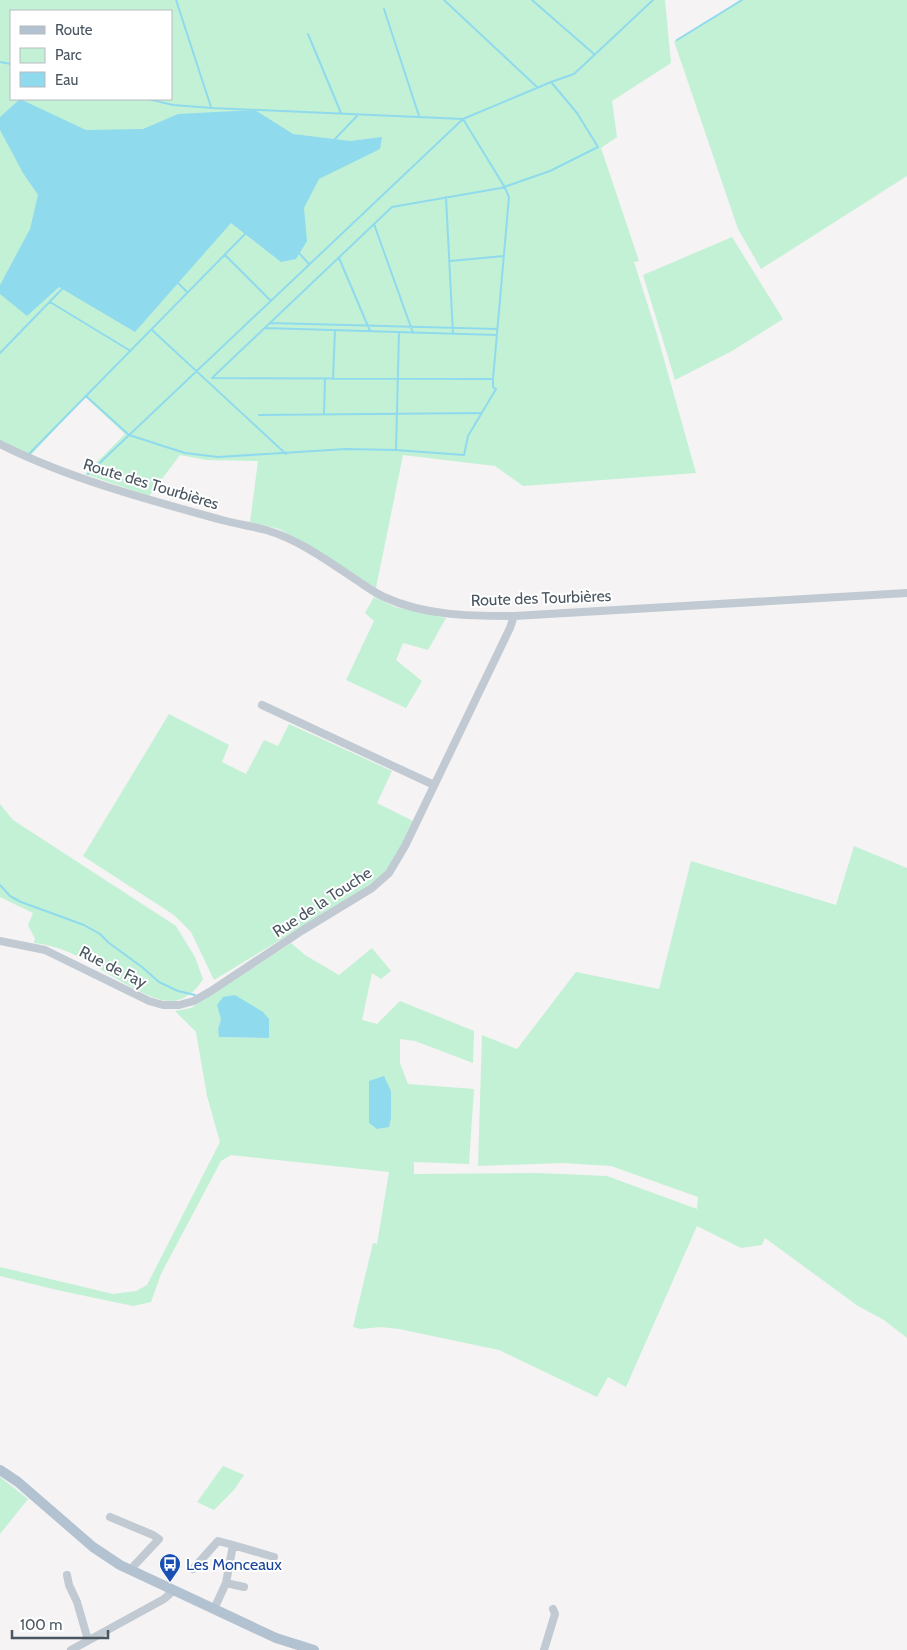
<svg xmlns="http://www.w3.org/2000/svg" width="907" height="1650" font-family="Cabin,sans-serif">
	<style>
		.green { fill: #c3f1d5; fill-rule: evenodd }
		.water { fill: #90daee }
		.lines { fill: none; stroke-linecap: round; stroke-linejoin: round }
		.stream { stroke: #90daee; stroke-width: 2 }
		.minor { stroke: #c1cad2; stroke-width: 8 }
		.major { stroke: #b3c2d1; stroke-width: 10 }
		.labels { text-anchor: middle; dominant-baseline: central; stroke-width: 4; stroke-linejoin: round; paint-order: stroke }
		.street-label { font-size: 16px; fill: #4a5661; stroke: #fff }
		.transit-label { font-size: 16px; fill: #164399; stroke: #fff; text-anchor: start }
	</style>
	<rect width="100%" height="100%" fill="#f5f3f3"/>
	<path class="green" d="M0,0H665L671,63L612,101L617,137L601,148L639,261L634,262L656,331L696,473L523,486L495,466L403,455L376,588L307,545L279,529L250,522L258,461L206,460L180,455L149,496L85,474L125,434L85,397L29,457L0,442ZM11,11H171V99H11Z
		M741,0H907V176L761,269L738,229L674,41Z
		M732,237L783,319L732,351L675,380L643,275Z
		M374,597L395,607L446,618L428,650L403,643L396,660L422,681L406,708L346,680L374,621L365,613Z
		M169,714L229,745L222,762L246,774L264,740L278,746L289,724L392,771L377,803L413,821L395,859L381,876L356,894L214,980L191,932L174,915L83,856Z
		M0,804L13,820L176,926L195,957L203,979C197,990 185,1000 173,1001C147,1003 100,966 75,955C63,949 47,944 34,943L35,939L28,925L33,913L0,897Z
		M854,846L907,868V1338L884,1320L858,1306L765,1238L762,1245L741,1248L697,1226L626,1387L608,1377L597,1397L499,1350L399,1329L381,1327L361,1329L353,1327L373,1243L377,1244L389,1172L231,1155L221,1161L161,1274L151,1302L133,1306L57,1290L0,1276V1267L113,1294L136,1291L147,1285L220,1142L207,1096L196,1032L175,1011L191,1008L291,943L305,955L339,975L372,948L391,971L381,979L372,973L362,1020L377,1024L400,1001L474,1031L473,1063L415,1041L400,1039V1063L408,1084L474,1089L469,1164L414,1162V1174L536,1173L607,1176L697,1209L698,1197L611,1166L562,1163L478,1166L482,1035L517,1049L576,972L659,989L691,861L836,905ZM221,1019L269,1038L220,1037L218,1029ZM369,1081L377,1129L369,1123Z
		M223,1466L244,1475L234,1490L214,1510L197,1502Z
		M0,1477L28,1499L0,1534Z"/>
	<path class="water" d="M20,99L86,130L143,129L178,114L255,110L293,134L350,141L382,137L380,149L319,179L304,208L307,241L296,259L281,262L231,223L135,332L59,287L27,316L0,294V285L30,229L38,195L23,173L0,130V117Z
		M235,995L263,1012L269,1019V1038L219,1037L218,1029L221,1019L217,1005L223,997Z
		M384,1076L391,1091V1118L389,1127L377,1129L369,1123V1081Z"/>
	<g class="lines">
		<path class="stream" d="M176,0L211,107
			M444,0L537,87
			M532,0L594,54
			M384,9L419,116
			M308,34L341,113
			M677,40L742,0
			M0,62L11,64
			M334,140L357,116
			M446,197L453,334
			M374,224L413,333
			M299,253L309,264
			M225,255L271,301
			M339,258L370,331
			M450,261L504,256
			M177,282L187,292
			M50,302L129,350
			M270,323L497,329
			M265,328L497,335
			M152,330L286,454
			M0,353L63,288
			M333,379L335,330
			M493,379L212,378L392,207L501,188L550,171L598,147L577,113L551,82
			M86,396L129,435L185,453L218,457L346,449L396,450L464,455L468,436L496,389L493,387V379L509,197L504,186L463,119L212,108L173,105L148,99
			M324,414L325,379
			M259,415L481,413
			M396,450L399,332
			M28,455L247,232
			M88,474L463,119L551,82L574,74L653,0
			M0,885L10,896L21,902L84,925L100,934L109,943L142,967L159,982L178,991L195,995"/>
		<path class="minor" d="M0,444C67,478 149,500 222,520C236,524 252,526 266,530C300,540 329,562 358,581C367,587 375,593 384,597C425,616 470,616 514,616L907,593
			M262,705L434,785
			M0,941L45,950L149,1001L163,1005H179L194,1001L211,991L303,930L372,888L389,873L405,846L510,628L514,616
			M110,1517L153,1535L159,1539L130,1570
			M193,1569L218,1541L233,1545
			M67,1575L69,1585L77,1602L88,1640
			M226,1583L244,1587
			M214,1609L226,1583L233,1545L274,1557
			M71,1650L164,1599L173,1591
			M544,1650L555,1614L553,1609"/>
		<path class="major" d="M0,1470L18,1482L93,1547L120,1565L276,1638L314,1650"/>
	</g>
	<defs>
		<g id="bus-pin" transform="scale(1.125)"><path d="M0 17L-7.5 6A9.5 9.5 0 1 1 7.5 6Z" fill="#1a4fb4" stroke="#fff"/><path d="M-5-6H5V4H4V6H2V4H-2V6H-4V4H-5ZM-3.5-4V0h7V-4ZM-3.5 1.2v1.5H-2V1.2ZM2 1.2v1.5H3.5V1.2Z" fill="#fff"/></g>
	</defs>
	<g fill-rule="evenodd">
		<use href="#bus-pin" x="170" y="1564"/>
	</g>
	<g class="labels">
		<g class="street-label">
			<text transform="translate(151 484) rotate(17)">Route des Tourbières</text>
			<text transform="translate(541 598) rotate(-2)">Route des Tourbières</text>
			<text transform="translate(322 902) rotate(-33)">Rue de la Touche</text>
			<text transform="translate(113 967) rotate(27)">Rue de Fay</text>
		</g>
		<g class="transit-label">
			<text x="186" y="1564">Les Monceaux</text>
		</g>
	</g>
	<rect x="10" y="10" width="162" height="90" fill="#ffffff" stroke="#b7bbc0"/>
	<rect x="20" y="26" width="25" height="8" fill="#b3c2d1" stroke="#b7bbc0"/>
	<text x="55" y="35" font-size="15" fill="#4a5661">Route</text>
	<rect x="20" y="48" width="25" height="15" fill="#c3f1d5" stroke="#b7bbc0"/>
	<text x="55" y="60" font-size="15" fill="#4a5661">Parc</text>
	<rect x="20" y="72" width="25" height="15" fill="#90daee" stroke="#b7bbc0"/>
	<text x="55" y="85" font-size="15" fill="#4a5661">Eau</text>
	<path d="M12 1630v8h96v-8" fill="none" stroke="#4a5661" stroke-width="2.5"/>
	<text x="20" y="1630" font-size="15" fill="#4a5661" stroke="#ffffff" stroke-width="4" paint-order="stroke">100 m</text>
</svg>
